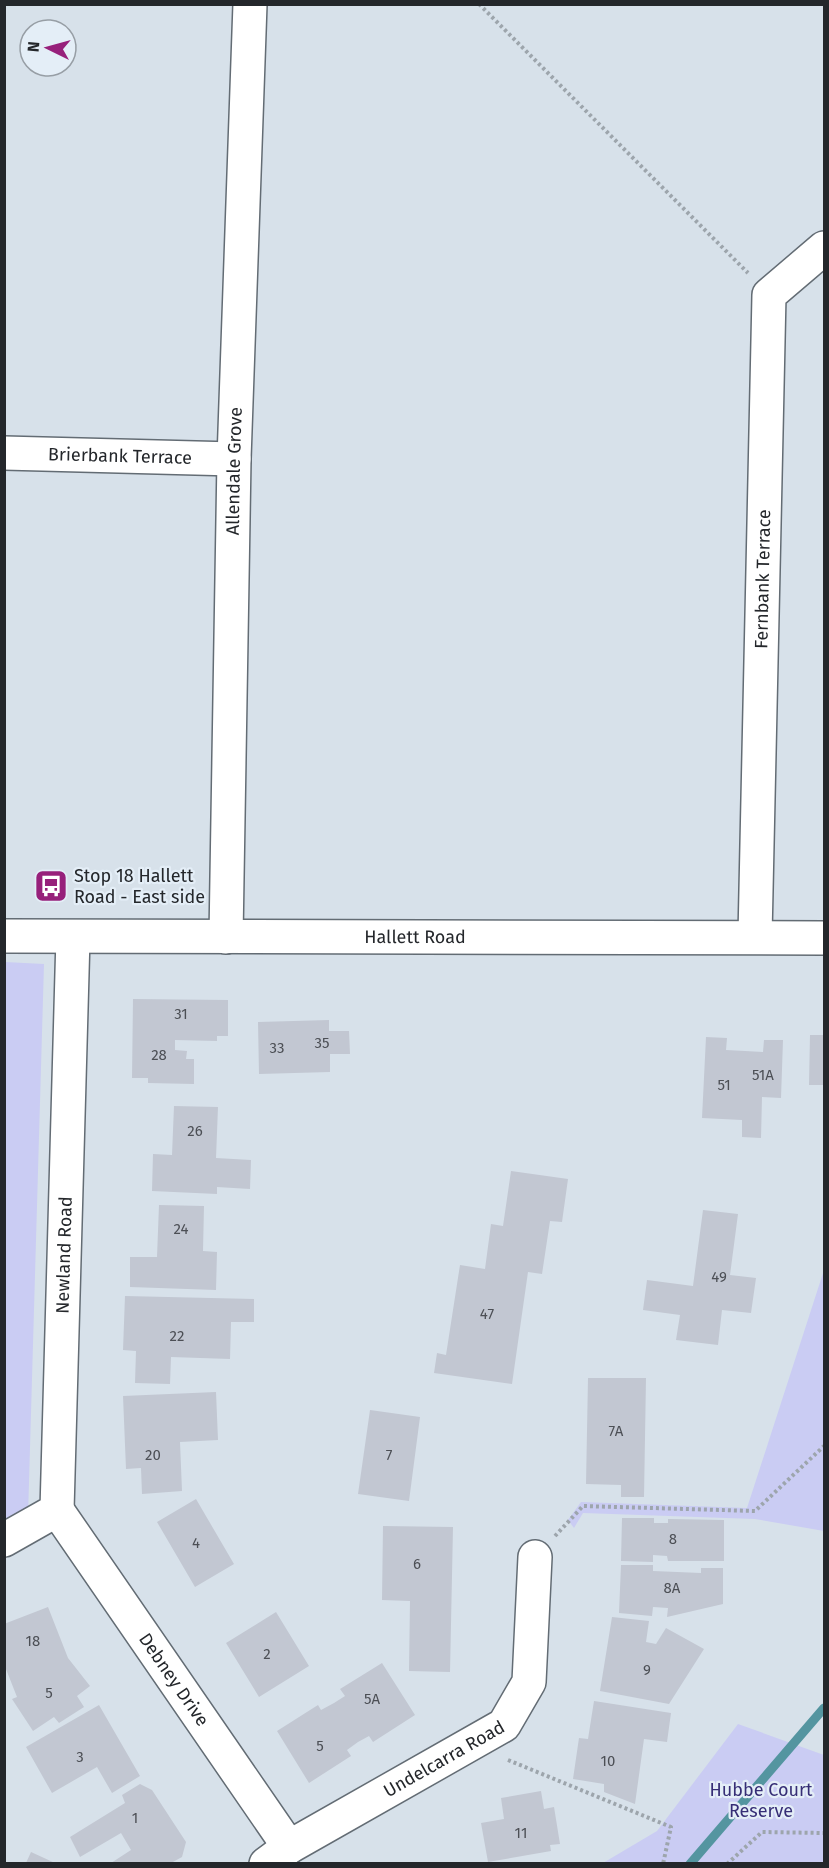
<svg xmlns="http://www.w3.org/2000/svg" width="829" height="1868" font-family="'Fira Sans',sans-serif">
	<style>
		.green { fill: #caccf3 }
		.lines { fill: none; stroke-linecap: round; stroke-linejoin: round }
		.stream { stroke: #5495a0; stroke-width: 9 }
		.building { fill: #c2c7d2 }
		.street-casing { stroke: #636c74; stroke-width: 36 }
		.secondary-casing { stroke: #636c74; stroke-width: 36 }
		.path { stroke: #9da5ac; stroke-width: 4; stroke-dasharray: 3 3; stroke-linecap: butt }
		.street { stroke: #fff; stroke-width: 33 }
		.secondary { stroke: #fff; stroke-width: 33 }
		.labels { text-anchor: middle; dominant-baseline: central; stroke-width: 4.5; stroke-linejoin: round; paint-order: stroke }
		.number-label { font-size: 15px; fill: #4c4f55 }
		.street-label { font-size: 18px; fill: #24272b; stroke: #e4eef7 }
		.poi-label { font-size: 18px; fill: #24272b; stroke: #e4eef7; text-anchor: start }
		.park-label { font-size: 18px; fill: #362e76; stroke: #e4eef7 }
	</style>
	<rect width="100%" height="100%" fill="#d7e1ea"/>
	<path class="green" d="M5,962L44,964L28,1517L5,1530Z
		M824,1270V1531L755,1519L583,1513L574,1528L568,1520L581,1502L747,1508Z
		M738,1724L824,1755V1863H603L657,1831Z"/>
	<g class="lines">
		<path class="stream" d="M690,1864L824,1708"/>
	</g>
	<path class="building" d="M133,999L228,1000V1036H217V1041L175,1040V1050L187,1051L186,1059H194V1084L148,1083V1078H132Z
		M329,1020V1031H349L350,1054H330V1072L259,1074L258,1022Z
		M810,1035H824V1085H809Z
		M706,1037L727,1038L726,1050L745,1051L763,1052L764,1040H783L781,1098L762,1097L761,1138L742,1137V1120L702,1118Z
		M174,1106L218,1107L216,1158L251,1160L250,1189L217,1187V1194L152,1191L153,1154L172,1155Z
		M511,1171L568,1179L562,1222L550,1221L542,1274L528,1272L512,1384L434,1373L437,1353L446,1355L460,1265L485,1269L491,1224L503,1226Z
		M159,1205L204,1206L203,1251L217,1252L216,1290L130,1287V1257H157Z
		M703,1210L738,1214L730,1275L756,1278L751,1313L722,1310L718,1345L676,1340L680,1315L643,1310L647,1280L693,1286Z
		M125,1296L254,1299V1322H231L230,1359L171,1357L170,1384L135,1383L136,1351L123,1350Z
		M588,1378H646L644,1497H621V1485L586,1484Z
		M216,1392L218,1440L180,1442L182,1491L142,1494L141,1468L126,1469L123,1396Z
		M370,1410L420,1417L409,1501L358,1494Z
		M196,1499L234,1564L195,1587L157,1522Z
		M622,1518H654V1523H668V1519L724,1520V1561H668L667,1556L653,1555V1562L621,1561Z
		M383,1526L453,1527L450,1672L409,1671L410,1601L382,1600Z
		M621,1565H653V1571L701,1573V1568H723V1604L667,1617L668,1608L653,1607L652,1616L619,1613Z
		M48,1607L68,1658L90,1686L77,1696L84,1707L59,1723L54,1717L33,1731L12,1699L17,1697L4,1664V1624Z
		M276,1612L309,1666L259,1697L226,1643Z
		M612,1617L649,1621L646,1642L656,1644L666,1628L704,1649L669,1704L600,1691Z
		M382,1663L415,1715L373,1742L369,1736L358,1742L347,1750L351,1756L309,1783L277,1731L318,1705L321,1710L334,1703L345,1696L340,1689Z
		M594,1701L671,1713L667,1742L644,1739L635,1804L604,1792V1784L573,1779L579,1738L588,1739Z
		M99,1705L140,1776L112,1793L97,1767L52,1793L26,1747Z
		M140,1784L152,1790L186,1842L182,1857L171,1863H111L131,1850L121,1833L80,1857L70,1837L125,1803L122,1795Z
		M541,1791L544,1809L554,1807L560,1844L550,1845L551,1851L488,1862L481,1823L504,1819L501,1798Z
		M31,1852L55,1863H26Z"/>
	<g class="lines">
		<g class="street-casing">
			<g id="street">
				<path id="s1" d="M4,453L234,459"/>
				<path id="s2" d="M755,936L769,295L824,248"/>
				<path id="s3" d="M226,937L234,459L250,4"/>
				<path id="s4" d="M57,1510L289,1847"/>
				<path id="s5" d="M4,1540L57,1510L73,937"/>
				<path id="s6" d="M266,1864L289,1847L504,1725L529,1682L535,1557"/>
			</g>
		</g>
		<g class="secondary-casing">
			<g id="secondary">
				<path id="s7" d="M4,936L824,938"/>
			</g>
		</g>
		<path class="path" d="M479,4L748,273
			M555,1536L583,1506L755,1511L824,1446
			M508,1760L671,1827L663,1864
			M727,1864L762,1832L824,1833"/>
		<use href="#street" class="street"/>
		<use href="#secondary" class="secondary"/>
	</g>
	<defs>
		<g id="bus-square" transform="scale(1.725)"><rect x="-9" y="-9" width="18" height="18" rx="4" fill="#97207b" stroke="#e4eef7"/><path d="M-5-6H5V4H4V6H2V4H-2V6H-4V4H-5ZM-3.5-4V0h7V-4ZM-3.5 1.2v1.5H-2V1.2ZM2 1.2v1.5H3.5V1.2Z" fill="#fff"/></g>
	</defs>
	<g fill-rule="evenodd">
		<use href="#bus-square" x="51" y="886"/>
	</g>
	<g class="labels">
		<g class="number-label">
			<text x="181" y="1014">31</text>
			<text x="322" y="1043">35</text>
			<text x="277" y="1048">33</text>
			<text x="159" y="1055">28</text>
			<text x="763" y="1075">51A</text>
			<text x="724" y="1085">51</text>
			<text x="195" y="1131">26</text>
			<text x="181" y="1229">24</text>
			<text x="719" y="1277">49</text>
			<text x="487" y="1314">47</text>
			<text x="177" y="1336">22</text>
			<text x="616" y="1431">7A</text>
			<text x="153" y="1455">20</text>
			<text x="389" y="1455">7</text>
			<text x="673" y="1539">8</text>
			<text x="196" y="1543">4</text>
			<text x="417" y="1564">6</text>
			<text x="672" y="1588">8A</text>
			<text x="33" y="1641">18</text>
			<text x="267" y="1654">2</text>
			<text x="647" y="1670">9</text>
			<text x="49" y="1693">5</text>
			<text x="372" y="1699">5A</text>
			<text x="320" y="1746">5</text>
			<text x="80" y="1757">3</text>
			<text x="608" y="1761">10</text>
			<text x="135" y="1818">1</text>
			<text x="521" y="1833">11</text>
		</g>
		<g class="street-label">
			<text stroke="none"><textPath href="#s1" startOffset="116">Brierbank Terrace</textPath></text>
			<text stroke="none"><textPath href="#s3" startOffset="466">Allendale Grove</textPath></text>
			<text stroke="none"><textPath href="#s2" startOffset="357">Fernbank Terrace</textPath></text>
			<text stroke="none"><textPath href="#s7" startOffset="411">Hallett Road</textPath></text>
			<text stroke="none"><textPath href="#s5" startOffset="316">Newland Road</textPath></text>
			<text stroke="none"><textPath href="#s4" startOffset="206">Debney Drive</textPath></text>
			<text stroke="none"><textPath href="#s6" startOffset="207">Undelcarra Road</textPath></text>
		</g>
		<g class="poi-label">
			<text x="74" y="876">Stop 18 Hallett<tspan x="74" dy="21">Road - East side</tspan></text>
		</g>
		<g class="park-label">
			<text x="761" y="1790">Hubbe Court<tspan x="761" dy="21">Reserve</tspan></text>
		</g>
	</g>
	<rect width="829" height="1868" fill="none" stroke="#24272b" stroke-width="12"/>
	<g transform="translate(48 48) rotate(275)"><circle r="28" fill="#e4eef7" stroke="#979ea5" stroke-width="1.5"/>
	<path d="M0-4.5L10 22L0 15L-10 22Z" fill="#97207b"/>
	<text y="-9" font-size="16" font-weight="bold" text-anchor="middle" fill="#24272b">N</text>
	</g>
</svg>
